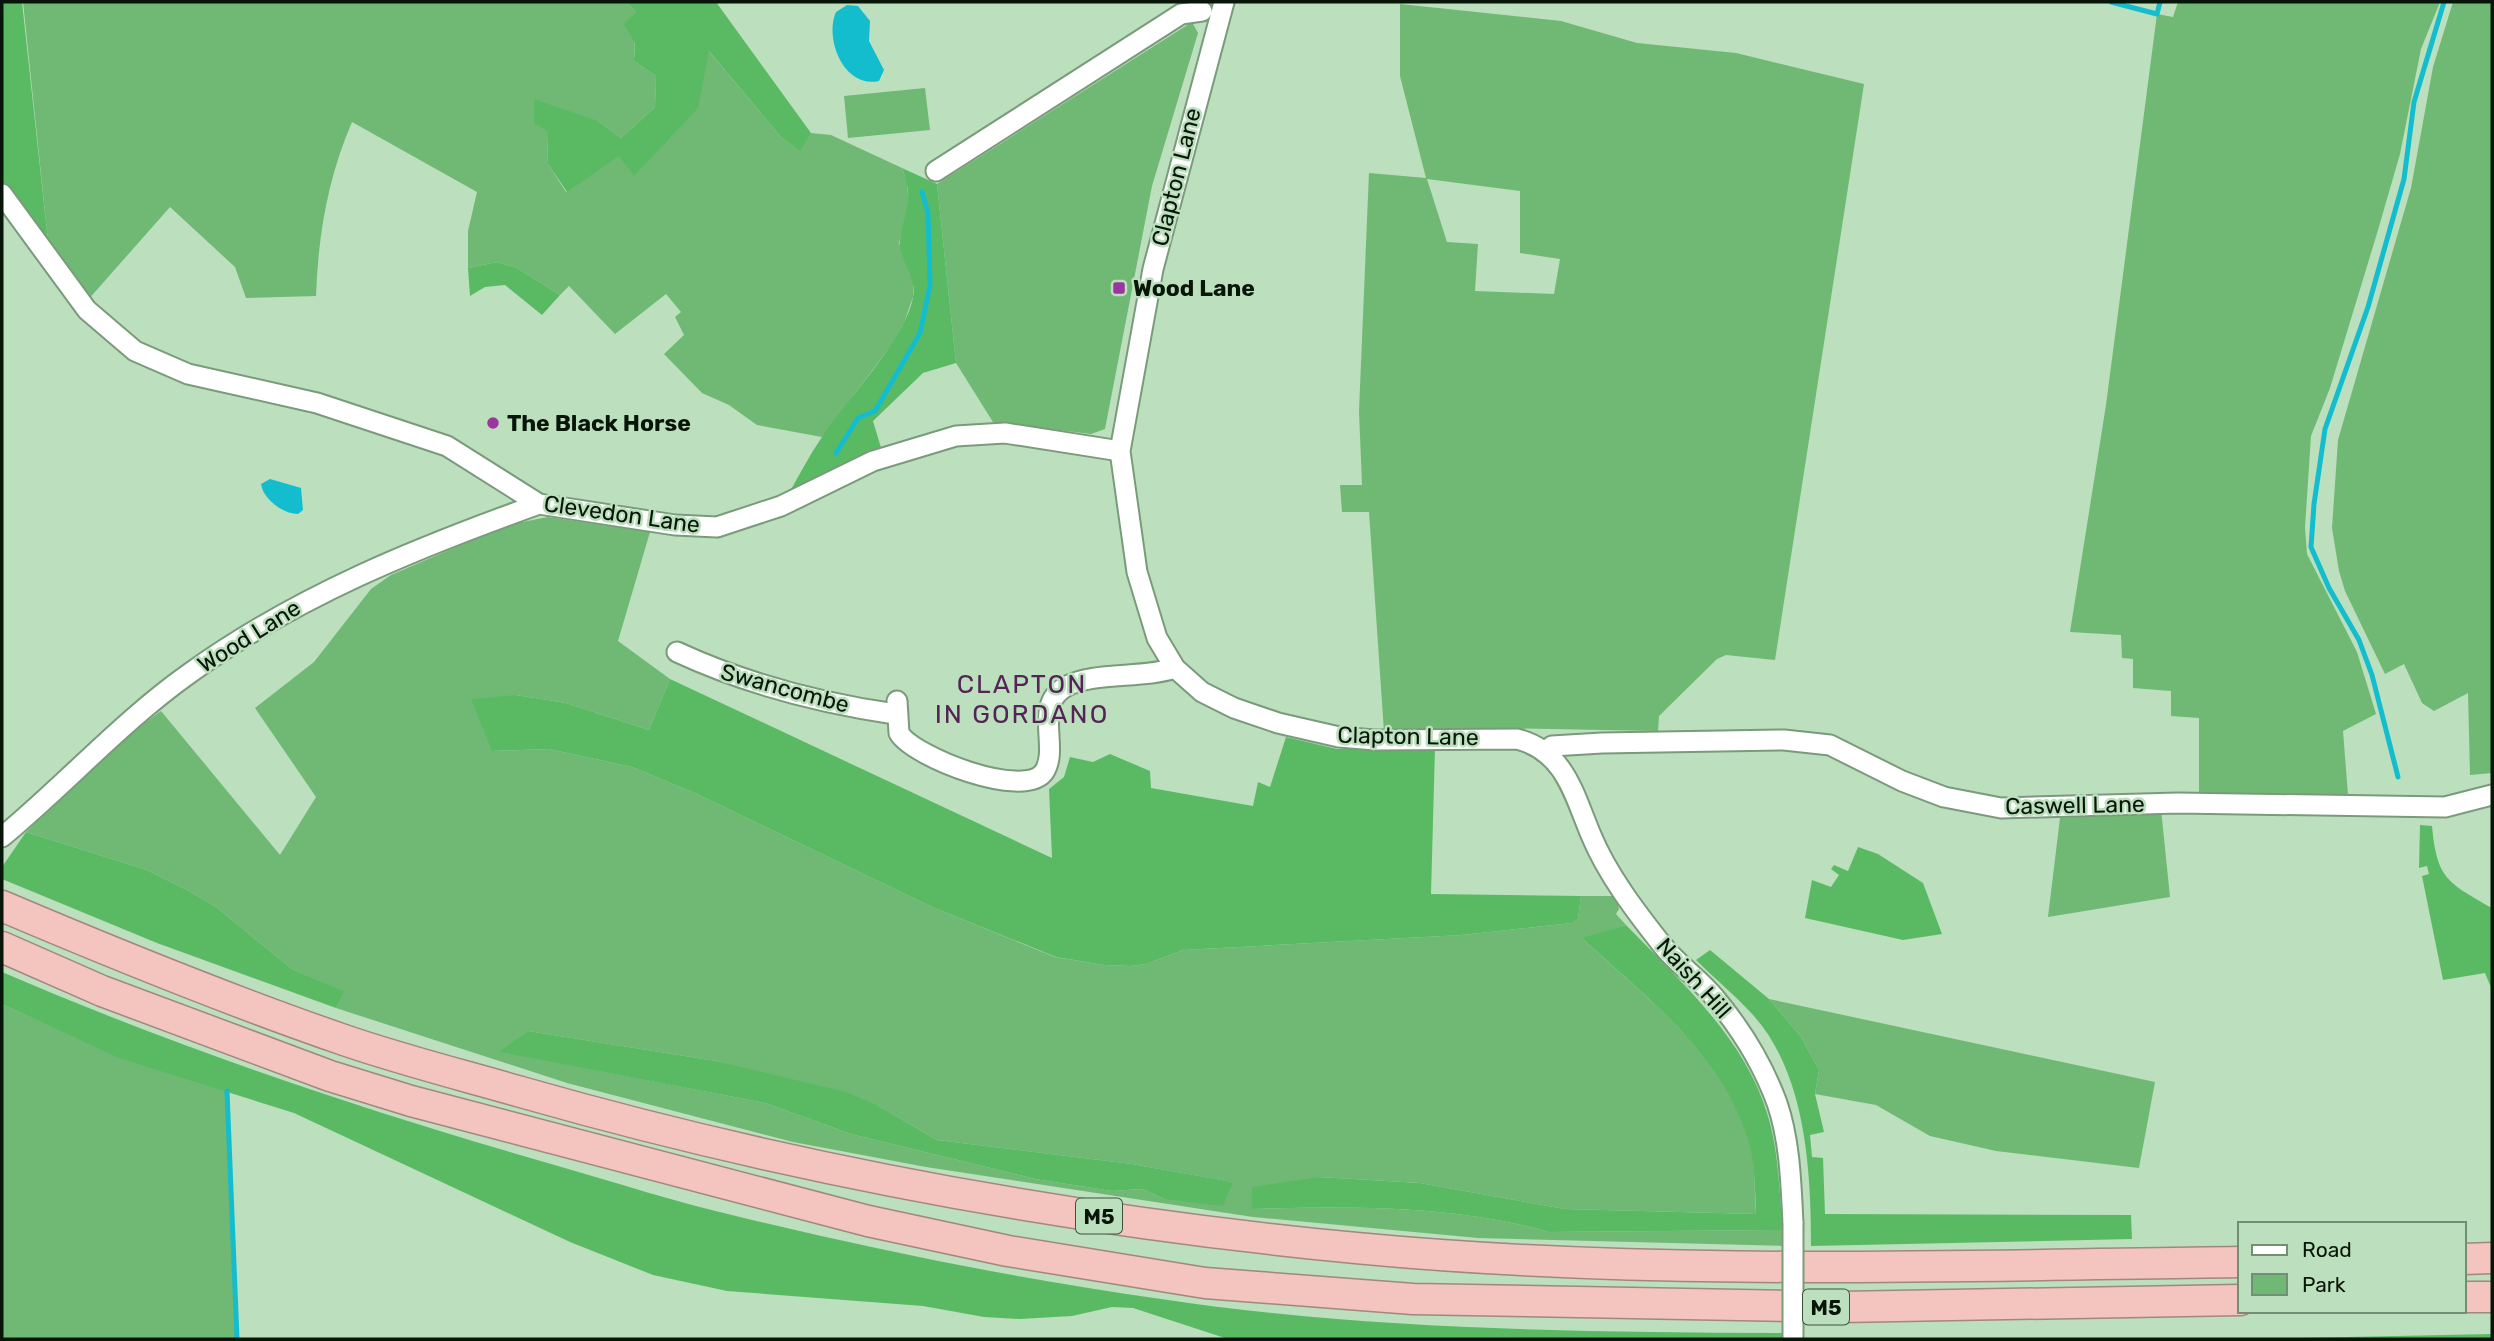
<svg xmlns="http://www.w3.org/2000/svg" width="2494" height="1341" font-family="Rubik,sans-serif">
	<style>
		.green { fill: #6fb974; fill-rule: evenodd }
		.forest { fill: #5aba64 }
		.water { fill: #14bdcd }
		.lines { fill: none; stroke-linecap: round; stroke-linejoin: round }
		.stream { stroke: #14bdcd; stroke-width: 5 }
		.minor-casing { stroke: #7a9b7b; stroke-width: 23 }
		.highway-casing { stroke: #a1877f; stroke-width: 33 }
		.minor { stroke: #fff; stroke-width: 19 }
		.highway { stroke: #f4c4be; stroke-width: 30 }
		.minor-bridge-casing { stroke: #7a9b7b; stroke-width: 23; stroke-linecap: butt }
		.minor-bridge { stroke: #fff; stroke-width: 19 }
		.poi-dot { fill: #99379e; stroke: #bcdfbd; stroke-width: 2.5 }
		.labels { text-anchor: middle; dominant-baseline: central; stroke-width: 5; stroke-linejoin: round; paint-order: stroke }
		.shield { fill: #bcdfbd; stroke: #3e523f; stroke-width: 2 }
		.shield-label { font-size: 21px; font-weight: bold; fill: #081509 }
		.street-label { font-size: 23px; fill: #081509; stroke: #bcdfbd }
		.poi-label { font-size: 23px; font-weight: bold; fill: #081509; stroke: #bcdfbd; text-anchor: start }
		.quarter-label { font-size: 26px; letter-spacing: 2px; fill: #542456; stroke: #bcdfbd }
	</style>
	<rect width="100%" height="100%" fill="#bcdfbd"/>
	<path class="green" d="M23,2H626L636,12L634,61L656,76L655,107L621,138L598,121L547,131L548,164L566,192L619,155L634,175L708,50L781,137L799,150L811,133L831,135L902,168L907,182L909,210L899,243L913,274V297L904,323L893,343L822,437L757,425L729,405L702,393L664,354L684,335L675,317L681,312L666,294L615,334L569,286L560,295L517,268L497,262L468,268V231L477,192L352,122C328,177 318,236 316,296L246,298L235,267L170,207L87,301L48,241Z
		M2178,2H2440L2421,49L2400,154L2378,230L2330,388L2311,436L2305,527L2307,554L2357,652L2376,714L2343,731L2348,795L2199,798V718L2171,716V691L2133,688V659L2122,658L2121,635L2070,632L2106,405L2157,14L2173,17Z
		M2453,2H2492V773L2470,775L2468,693L2434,711L2422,703L2404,664L2385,674L2345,591L2339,571L2332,528L2338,440L2411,188L2433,67Z
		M1400,4L1561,21L1637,43L1736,53L1864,84L1775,660L1726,655L1717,659L1659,716L1658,731L1489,728L1384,732L1369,512H1342L1340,485H1362L1359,411L1369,173L1426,178L1400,76ZM1427,179L1520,191V253L1560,259L1554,294L1475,291L1478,244L1447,242Z
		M1192,22L1198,33L1152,186L1105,429L1091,434L993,422L956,363L937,184Z
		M925,88L930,130L848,138L844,96Z
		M548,517L650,532L618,641L670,679L649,730L566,703L516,695L492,751L549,749L632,767L697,794L932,907L1055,957L1104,965L1131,966L1146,964L1183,950L1462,935L1572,923L1578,919L1581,896H1616L1619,909L1616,914L1626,925L1583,939C1646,998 1722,1053 1749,1139C1756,1161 1754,1190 1756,1214L1565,1209L1420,1183L1319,1177L1252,1209C1350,1206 1454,1205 1549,1232L1783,1230L1786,1246L1478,1238L1253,1217L926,1167L793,1142L567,1083L336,1008L343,991L292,969L216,907L189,891L147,870L26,832L127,736L161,711L280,855L316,797L255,708L314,662L371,589L391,575L507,525ZM528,1031L716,1061L879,1106L937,1140L1132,1164L1232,1182L1164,1199L1142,1189L1112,1191L1035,1179L851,1134L765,1103L501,1052Z
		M2161,809L2170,897L2048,917L2060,818Z
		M1769,999L2155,1082L2139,1168L1996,1151L1930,1136L1876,1105L1815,1094L1819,1070L1801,1037Z
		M2,1004L119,1057L227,1091L237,1339H2Z"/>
	<path class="forest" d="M2,2H22L48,241L2,183Z
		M626,2H716L811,133L800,151L781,137L709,51L698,108L634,176L619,156L567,192L548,164L547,131L534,123V99L598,121L621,138L655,107L656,76L634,61L635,43L624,24L636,12Z
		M902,168L937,184L956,363L923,373L873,421L882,451L787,497C798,477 809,456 822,437C847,399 906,339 913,297C917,275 898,259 900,241C904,210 915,202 902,168Z
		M497,262L517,268L560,295L542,315L505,285L485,287L470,296L468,268Z
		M670,679L1052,858L1049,789L1064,777L1070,757L1093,762L1110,754L1150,771L1151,788L1253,806L1258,782L1270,787L1286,737L1337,749L1435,748L1431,894L1581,896L1578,919L1572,923L1462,935L1183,950L1146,964L1131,966L1104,965L1056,957L932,907L697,794L632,767L549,749L492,751L471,699L516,695L566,703L649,730Z
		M2420,825L2432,826C2437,879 2447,882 2492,908V990L2485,973L2443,980L2422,876L2429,874L2427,866L2419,868Z
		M26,832L147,870L189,891L216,907L292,969L344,991L336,1008L157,943L2,879V867Z
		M1858,847L1878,854L1923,883L1942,934L1903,940L1805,918L1812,880L1831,887L1839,875L1831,869L1834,865L1848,871Z
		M1626,925C1679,980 1744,1037 1767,1113C1779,1150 1779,1192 1783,1230L1549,1232C1454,1205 1350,1206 1252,1209V1187L1319,1177L1420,1183L1565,1209L1756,1214C1755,1191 1755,1161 1748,1139C1721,1052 1646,998 1582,938Z
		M1710,950L1769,999L1801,1037L1819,1070L1815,1094L1824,1132L1810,1135L1812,1157L1823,1158L1825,1214L2131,1215L2132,1239L1811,1246C1811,1171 1806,1075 1754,1016C1736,996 1715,979 1696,960Z
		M2,972C183,1050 369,1112 558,1166C617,1183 676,1202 736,1216C876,1250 1018,1279 1161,1299C1368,1330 1577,1332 1786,1333L1785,1339H1228L1133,1308L1112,1307L1072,1316L1020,1319L984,1317L923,1306L727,1291L653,1275L570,1242L294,1113L119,1058L2,1004Z
		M528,1031L716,1061L846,1092L879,1106L937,1140L1132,1164L1233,1182L1223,1206L1164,1199L1142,1189L1112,1191L1035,1179L851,1134L765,1103L499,1052Z
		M2492,1334V1339H2244Z"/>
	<path class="water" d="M847,5L858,6L870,21L869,41L884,70L879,81C844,89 824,39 836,12Z
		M270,479L301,488L303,510L298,514C283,514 263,499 261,484Z"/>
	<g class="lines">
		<path class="stream" d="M2111,2L2157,14L2160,2
			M836,453L858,418L875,411L920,333L930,285L928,213L922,192
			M2398,777L2372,675L2359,640L2329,588L2311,547L2314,504L2325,429L2368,307L2404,179L2414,102L2444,2
			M227,1091L237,1339"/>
		<g class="minor-casing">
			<path id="minor" d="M1224,2L1153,269L1120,451L1137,572L1157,638L1175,668L1202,692L1234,708L1278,723L1339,737L1375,740L1517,739C1565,751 1574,795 1591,835C1607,874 1636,912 1663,946C1678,965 1700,979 1715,998C1741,1029 1763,1065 1777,1103C1790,1141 1791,1184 1793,1223
				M936,171L1181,14L1202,11
				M2,194L87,310L135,351L188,374L317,403L447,446L539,504L675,525L717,527L781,506L873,461L956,436L1005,433L1120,451
				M677,652C746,684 820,703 895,714
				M897,701L899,733C913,757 1024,800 1044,772C1060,748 1033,706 1065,687C1093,671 1142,679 1175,668
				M1544,752L1552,746L1602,743L1784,740L1830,745L1902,781L1944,797L2001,808L2178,803L2445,807L2492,795
				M2,837C66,784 122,721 190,673C297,596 416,548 539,504"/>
		</g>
		<g class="highway-casing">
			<path id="highway" d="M2,906C115,954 228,1000 344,1040C402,1060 462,1075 521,1092C794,1170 1073,1221 1356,1248C1649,1276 1946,1266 2240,1262
				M2,947L102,991L330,1076L411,1101L868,1221L1008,1251L1205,1283L1413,1299L1841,1307L2240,1300
				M2464,1259L2492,1258
				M2464,1297H2492"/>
		</g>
		<use href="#minor" class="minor"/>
		<use href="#highway" class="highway"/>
		<g class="minor-bridge-casing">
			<path id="minor-bridge" d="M1793,1339V1223"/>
		</g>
		<use href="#minor-bridge" class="minor-bridge"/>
	</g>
	<g class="poi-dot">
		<rect x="1112" y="281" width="14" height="14" rx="3.5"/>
		<circle cx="493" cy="423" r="7"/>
	</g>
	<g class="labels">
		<g class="shield">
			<rect x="1076" y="1198.5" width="46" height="35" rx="5"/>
			<rect x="1803" y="1289.5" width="46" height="35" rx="5"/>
		</g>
		<g class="shield-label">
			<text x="1099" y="1216">M5</text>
			<text x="1826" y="1307">M5</text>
		</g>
		<g class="street-label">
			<text transform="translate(1176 177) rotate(-76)">Clapton Lane</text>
			<text transform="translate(622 514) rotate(8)">Clevedon Lane</text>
			<text transform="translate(249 636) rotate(-32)">Wood Lane</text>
			<text transform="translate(785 688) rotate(15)">Swancombe</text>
			<text transform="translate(1408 736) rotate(1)">Clapton Lane</text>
			<text transform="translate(2075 805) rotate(-1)">Caswell Lane</text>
			<text transform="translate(1694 978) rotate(48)">Naish Hill</text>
		</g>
		<g class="poi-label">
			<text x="1133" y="288">Wood Lane</text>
			<text x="507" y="423">The Black Horse</text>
		</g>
		<g class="quarter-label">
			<text x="1022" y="684">CLAPTON<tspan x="1022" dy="30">IN GORDANO</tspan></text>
		</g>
	</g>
	<rect width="2494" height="1341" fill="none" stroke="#081509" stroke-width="7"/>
	<rect x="2238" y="1222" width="228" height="91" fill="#bcdfbd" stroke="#748e75" stroke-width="2"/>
	<rect x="2252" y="1245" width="35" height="10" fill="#ffffff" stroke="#748e75" stroke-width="2"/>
	<text x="2302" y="1257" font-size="21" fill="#081509">Road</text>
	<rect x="2252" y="1274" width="35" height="21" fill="#6fb974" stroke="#748e75" stroke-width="2"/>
	<text x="2302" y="1292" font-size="21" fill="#081509">Park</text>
</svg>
